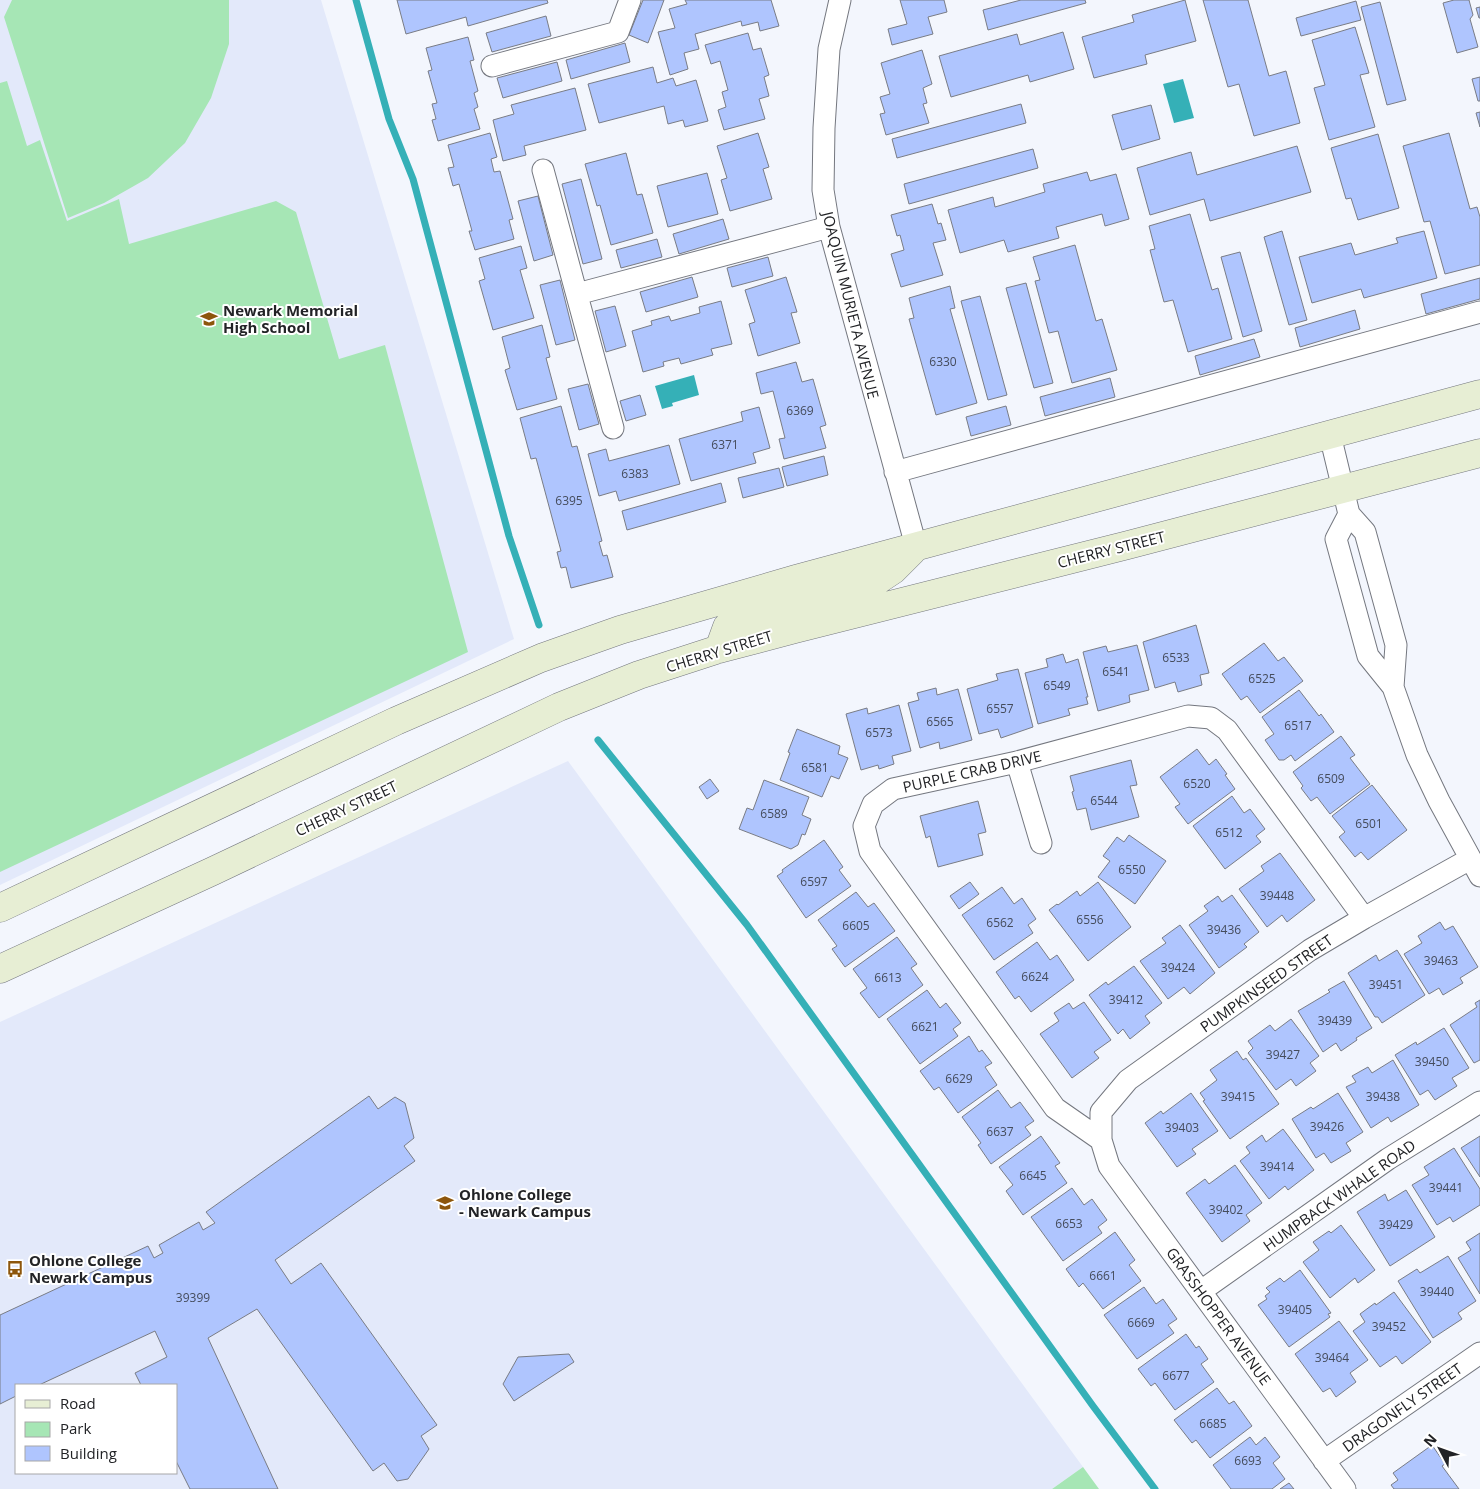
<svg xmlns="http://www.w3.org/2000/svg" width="1480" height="1489" font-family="'Open Sans',sans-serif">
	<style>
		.built { fill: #e3e9fa; fill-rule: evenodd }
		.green { fill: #a6e6b5 }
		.water { fill: #35b0b7 }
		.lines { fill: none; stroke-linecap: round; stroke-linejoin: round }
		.stream { stroke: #35b0b7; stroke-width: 7 }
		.building { fill: #afc5fe; stroke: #797c85 }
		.minor-casing { stroke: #74777f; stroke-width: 23 }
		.secondary-casing { stroke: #74777f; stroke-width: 29 }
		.minor { stroke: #fff; stroke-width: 21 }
		.secondary { stroke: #e7eed4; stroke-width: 28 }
		.labels { text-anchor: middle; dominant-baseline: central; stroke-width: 4; stroke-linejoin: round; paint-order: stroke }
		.number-label { font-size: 12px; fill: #454c5c }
		.street-label { font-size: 15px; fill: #222326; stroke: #fff }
		.poi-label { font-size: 15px; font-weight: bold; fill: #222326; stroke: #fff; text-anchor: start }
	</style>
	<rect width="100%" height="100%" fill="#f3f6fd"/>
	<path class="built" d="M0,0H321L514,639L0,885Z
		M568,761L1083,1467L1052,1489H0V1022ZM16,1385H176V1473H16Z"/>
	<path class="green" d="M12,0H229V44L211,98L185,143L148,178L104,203L68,218L4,17Z
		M7,81L27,146L40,140L67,221L119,199L129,244L276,201L296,212L339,359L385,345L468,652L0,872V83Z
		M1083,1467L1099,1489H1052Z"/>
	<path class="water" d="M1183,79L1194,118L1174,123L1163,84Z
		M694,375L699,395L672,403L673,406L662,409L655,386Z"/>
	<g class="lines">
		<path class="stream" d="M356,0L389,119L413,179L509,536L539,625
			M598,740L747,925L1093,1406L1155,1489"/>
	</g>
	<path class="building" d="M397,0H547L548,3L468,26L466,17L406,34Z
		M643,0H664L648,43L629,35Z
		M685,0H771L779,26L760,31L758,22L742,26L741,21L695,34L699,49L684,53L688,69L670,75L658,32L675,28L669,9L687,4Z
		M900,0H944L947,12L928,17L933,34L892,45L888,29L907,24Z
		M1021,0H1085L1086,3L988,30L983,10Z
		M1185,0L1196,41L1145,55L1147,64L1094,78L1082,37L1134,22L1132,15Z
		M1203,0H1248L1269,76L1286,71L1300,123L1254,136L1239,84L1228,87Z
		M1454,0H1469L1473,15L1470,19L1478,47L1457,53L1443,3Z
		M1356,1L1361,20L1301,36L1296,18Z
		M1380,2L1406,100L1387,105L1361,7Z
		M1480,7V18H1479L1476,8Z
		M546,16L551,36L492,52L486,33Z
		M1355,27L1369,73L1360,75L1375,127L1329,140L1314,88L1325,85L1312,40Z
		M1063,32L1074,69L1030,82L1028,75L951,97L939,56L1017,34L1020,45Z
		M748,33L753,50L761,48L769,75L764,77L769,96L759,99L765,119L724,130L718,110L726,107L722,92L728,90L720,61L711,64L705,45Z
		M468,37L474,60L470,61L478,91L474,93L478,107L474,109L480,129L438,141L432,120L436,119L432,104L437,103L428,71L432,70L426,48Z
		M625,43L630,62L571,79L566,60Z
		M922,50L932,84L923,88L927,103L923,104L929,123L886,135L880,114L885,113L880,97L890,94L881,63Z
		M557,62L562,81L503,98L497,78Z
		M653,67L657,83L673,78L676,86L696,80L708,121L685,127L683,120L668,124L664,106L599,123L588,84Z
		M1480,77V101H1478L1472,79Z
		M575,88L586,130L524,146L526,155L503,161L493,120L514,114L511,105Z
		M1021,104L1026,123L897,158L892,139Z
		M1151,105L1160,139L1122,150L1112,115Z
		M1480,112V127L1476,113Z
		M490,133L497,157L491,159L494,172L500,171L513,219L509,220L514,239L475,250L469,231H472L459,184L453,186L448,168L454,167L448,145Z
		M758,133L769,167L763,169L772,199L730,211L721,180L727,178L717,146Z
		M1449,133L1470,209L1477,207L1480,217V265L1445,274L1430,221L1424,222L1403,146Z
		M1378,134L1399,208L1358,220L1351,198L1346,199L1331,148Z
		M1297,146L1311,192L1210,221L1204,199L1150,215L1137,168L1191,152L1197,175Z
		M1033,149L1038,168L909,204L904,184Z
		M626,153L637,195L642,194L653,233L611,245L600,205L597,206L585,164Z
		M1087,172L1090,181L1116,174L1129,219L1105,226L1102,214L1056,227L1059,238L1008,252L1004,240L960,253L948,210L993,197L995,207L1045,192L1043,184Z
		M707,173L718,214L668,227L657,186Z
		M581,179L602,259L583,264L562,184Z
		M538,196L553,255L534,261L518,201Z
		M932,204L938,224L941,223L946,240L933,243L943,275L901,287L891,254L904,250L900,235L897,236L891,215Z
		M1190,214L1212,290L1218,288L1232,339L1188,352L1173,300L1164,302L1150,250L1155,249L1149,226Z
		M723,219L729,239L679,254L673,234Z
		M1282,231L1307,320L1289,325L1264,237Z
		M1424,231L1437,278L1364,298L1361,289L1312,303L1299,257L1351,243L1355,255L1398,243L1396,238Z
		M657,239L662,257L621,268L616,250Z
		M1075,245L1096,321L1102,319L1117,370L1072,383L1058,331L1049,333L1035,281L1040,280L1033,257Z
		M521,246L527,268L520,270L534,318L493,330L479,281L485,279L479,258Z
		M1240,252L1262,331L1243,337L1221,257Z
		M768,257L773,276L732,287L727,268Z
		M692,277L698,297L646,312L640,292Z
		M786,277L797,312L791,313L800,343L758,356L749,324L755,322L745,290Z
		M1480,278V299L1426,314L1421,294Z
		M560,280L575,340L556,345L540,285Z
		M1026,283L1053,383L1034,388L1006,288Z
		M950,286L955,308L950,309L977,403L936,415L909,319L914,318L909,298Z
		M980,296L1007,395L988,400L961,301Z
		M721,301L732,344L711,349L713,355L681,364L679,358L663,362L664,366L643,372L632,331L652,325L651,321L669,316L671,321L700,313L699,307Z
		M615,306L626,346L606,352L595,311Z
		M1355,310L1360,329L1300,347L1295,328Z
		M542,325L550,357L546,358L557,399L517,410L505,370L510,368L502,337Z
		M1254,339L1260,357L1200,375L1195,356Z
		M796,362L802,382L813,379L826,425L820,427L826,448L784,459L779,439L785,438L773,391L761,394L756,373Z
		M1110,378L1115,397L1045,416L1040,397Z
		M588,384L599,424L579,430L568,389Z
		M640,395L646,415L626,421L620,401Z
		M561,406L572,447L577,446L602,541L599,542L603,556L607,555L613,577L571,588L566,567L561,568L557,552L561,551L536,458L531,459L520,418Z
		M1006,406L1011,425L971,436L966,417Z
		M759,407L770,448L753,453L756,463L691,481L679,439L743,421L741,412Z
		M669,445L680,484L619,501L616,491L599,496L588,454L606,449L609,461Z
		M824,456L828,475L787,486L782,467Z
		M779,468L784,487L743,498L738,478Z
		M721,483L726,502L627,530L622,511Z
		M1196,625L1209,673L1200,675L1202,685L1178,692L1175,682L1155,688L1143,642Z
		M1264,643L1278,661L1284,657L1303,681L1260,713L1247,696L1241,700L1222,674Z
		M1137,645L1149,690L1129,695L1130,702L1098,711L1083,652L1106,646L1108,652Z
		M1063,654L1066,663L1078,659L1088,697H1086L1088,704L1068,709L1070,715L1038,724L1025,673L1048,667L1046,659Z
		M1018,669L1033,727L1001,738L998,729L979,734L967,689L998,680L996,674Z
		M936,688L937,695L958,689L972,740L940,749L939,742L920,748L908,703L919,700L917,693Z
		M1299,690L1319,716L1321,714L1334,732L1295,761L1291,755L1284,760H1279L1265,740L1274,734L1262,717Z
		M899,705L911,751L892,756L894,764L879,769L878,765L861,770L846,714L867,708L868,714Z
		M797,729L840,746L838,754L848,758L839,779L831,776L822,797L780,780L790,753L788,752Z
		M1341,736L1355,755L1350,758L1370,784L1330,814L1317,797L1311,801L1301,788L1303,786L1293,772Z
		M1197,749L1209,765L1216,759L1227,774L1225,775L1235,789L1188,824L1175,807L1180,804L1160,777Z
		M1131,760L1137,785L1130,786L1139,817L1091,830L1086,808L1077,810L1072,792L1074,791L1070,776Z
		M710,779L719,791L707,799L699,787Z
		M764,780L809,797L802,815L811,819L805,835L802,834L798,845L791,849L739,829L747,808L753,810Z
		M1372,785L1407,830L1368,860L1361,852L1355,857L1339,837L1345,832L1332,816Z
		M1232,796L1244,813L1250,809L1265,829L1256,836L1261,842L1225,869L1193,826Z
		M978,801L986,832L978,834L983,855L938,867L930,836L926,838L920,816Z
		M1129,835L1166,861L1135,904L1098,877L1110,861L1103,856L1117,837L1124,842Z
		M824,840L843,867L839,870L851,886L806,918L777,876L783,872L782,870Z
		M1280,853L1315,900L1287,922L1282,915L1267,927L1239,889L1264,871L1261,866Z
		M970,882L979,894L959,909L950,896Z
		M1098,882L1131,927L1088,961L1049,910L1057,904L1058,905L1077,891L1080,896Z
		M1002,887L1014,904L1022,898L1036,919L1028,925L1033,933L994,960L962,915Z
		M856,892L868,907L874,903L895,931L845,967L832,949L837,946L818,920Z
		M1232,895L1259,932L1244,944L1247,947L1219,968L1189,925L1208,911L1204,906L1218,896L1222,902Z
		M1440,922L1445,930L1453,926L1478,967L1460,978L1463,983L1443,995L1439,988L1429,994L1404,954L1422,943L1418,936Z
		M1180,925L1215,973L1190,994L1184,987L1168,999L1140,961L1166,943L1162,938Z
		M897,937L917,964L911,968L923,985L879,1018L860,993L867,988L853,969Z
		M1037,942L1050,960L1057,955L1074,980L1031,1012L1019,996L1015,999L996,972Z
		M1397,950L1425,995L1382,1023L1378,1017H1375L1348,973L1376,955L1379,961Z
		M1134,966L1162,1003L1145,1016L1150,1023L1130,1039L1123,1029L1118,1034L1089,995L1106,982L1108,985Z
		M1344,981L1372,1028L1356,1038L1357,1040L1341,1051L1336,1043L1323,1052L1298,1011L1330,992L1328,990Z
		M927,990L940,1008L946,1003L961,1023L953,1029L958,1036L920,1064L887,1019Z
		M1480,1000V1060L1474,1063L1450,1025L1477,1007L1475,1003Z
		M1084,1002L1111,1040L1094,1052L1099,1058L1072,1078L1040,1034L1059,1021L1054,1013L1069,1003L1073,1009Z
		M1291,1019L1319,1056L1310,1063L1316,1071L1296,1086L1291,1079L1276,1090L1248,1053L1253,1048L1248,1041L1270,1025L1275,1031Z
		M1444,1028L1469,1068L1452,1078L1457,1086L1435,1100L1428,1090L1420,1095L1395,1055L1416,1042L1417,1045Z
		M969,1036L979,1052L982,1050L992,1063L985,1067L997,1085L958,1113L939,1087L934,1090L920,1071Z
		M1237,1051L1243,1060L1246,1058L1279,1104L1230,1139L1203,1101L1205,1100L1200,1093L1217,1080L1210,1070Z
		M1393,1060L1419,1105L1391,1122L1388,1117L1371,1128L1346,1087L1356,1082L1352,1076L1368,1067L1372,1073Z
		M998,1090L1011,1108L1020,1102L1034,1121L1025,1127L1031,1135L991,1164L978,1145L981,1143L962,1117Z
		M1191,1093L1218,1131L1192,1149L1196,1154L1177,1167L1145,1123L1161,1111L1163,1114Z
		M1338,1093L1363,1132L1346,1143L1351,1151L1331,1163L1324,1153L1316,1158L1292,1119L1311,1107L1313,1109Z
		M369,1096L378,1109L395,1097L405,1103L414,1138L404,1146L415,1161L275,1260L291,1284L321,1263L437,1425L421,1436L429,1449L408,1479L397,1481L384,1463L373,1471L257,1309L208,1338L278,1489H190L176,1461V1385H141L135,1373L167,1357L155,1331L39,1385H16V1396L0,1404V1315L148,1246L154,1258L163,1253L159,1245L199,1222L203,1230L215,1223L206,1212Z
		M1283,1129L1314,1170L1288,1190L1285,1186L1269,1199L1240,1161L1250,1153L1246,1147L1262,1135L1266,1142Z
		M1041,1136L1060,1163L1055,1166L1067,1183L1023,1215L1006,1191L1013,1185L999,1167Z
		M1480,1136V1177L1461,1148Z
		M1454,1148L1480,1189V1205L1453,1222L1450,1217L1437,1225L1412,1185L1429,1175L1424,1167Z
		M1235,1165L1262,1203L1246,1215L1250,1221L1222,1242L1186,1193L1205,1179L1209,1184Z
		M1072,1188L1084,1205L1092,1199L1107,1220L1098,1227L1102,1233L1063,1261L1031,1217Z
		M1406,1190L1435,1237L1390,1266L1357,1212L1385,1194L1388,1201Z
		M1341,1225L1375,1270L1358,1283L1355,1278L1330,1298L1303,1262L1319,1250L1313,1242L1329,1231L1331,1233Z
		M1115,1232L1135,1260L1129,1265L1141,1281L1103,1309L1083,1283L1079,1287L1066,1269Z
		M1480,1233V1294L1458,1258L1471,1250L1466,1242Z
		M1448,1256L1476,1301L1458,1313L1462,1319L1433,1338L1398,1281L1417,1269L1420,1273Z
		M1300,1270L1331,1313L1328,1314L1330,1317L1289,1347L1258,1305L1267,1299L1265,1296L1270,1292L1266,1288L1280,1278L1284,1282Z
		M1144,1287L1156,1304L1163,1299L1177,1319L1168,1325L1174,1333L1137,1359L1104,1315Z
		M1394,1292L1431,1342L1402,1364L1396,1356L1380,1367L1353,1331L1365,1322L1360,1314L1375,1303L1376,1305Z
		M1339,1321L1368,1360L1350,1373L1356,1382L1336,1397L1330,1388L1323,1392L1295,1354Z
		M1186,1334L1196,1348L1199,1346L1208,1359L1201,1364L1214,1382L1175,1410L1155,1383L1151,1386L1138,1369Z
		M569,1354L574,1362L514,1401L503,1384L518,1357Z
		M1217,1388L1229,1404L1234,1401L1252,1426L1210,1458L1196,1440L1192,1443L1174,1420Z
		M1250,1437L1256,1445L1265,1437L1280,1457L1273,1463L1285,1479L1272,1489H1231L1213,1465Z
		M1432,1445L1445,1464L1442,1466L1459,1489H1394L1391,1485L1398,1480L1393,1473Z
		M1289,1483L1294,1489H1280Z"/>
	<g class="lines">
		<g class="minor-casing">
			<path id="minor" d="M840,0L829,49L824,128L823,190L829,227L916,546
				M492,66L618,32L630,0
				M543,170L613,428
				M577,294L829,227
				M1330,435L1349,514L1365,532L1396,645L1393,687
				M895,472L1480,312
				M1349,514L1336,539L1368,656L1393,687L1417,755L1439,801L1480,876
				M1017,762L1041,843
				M1101,1140L1055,1108L870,851L864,826L873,804L893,789L1017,762L1188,716L1211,718L1227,730L1364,918
				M1201,1291L1388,1159L1480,1102
				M1324,1461L1480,1353
				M1345,1489L1109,1166L1101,1140V1112L1128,1080L1310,950L1364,918L1470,859"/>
		</g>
		<g class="secondary-casing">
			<path id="secondary" d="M719,649L727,627L737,619L875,582L893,570L912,551
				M0,908L396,721L541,658L620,630L796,579L1480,394
				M0,969L213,871L559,707L639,675L719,649L795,629L1128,545L1480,453"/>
		</g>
		<use href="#minor" class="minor"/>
		<use href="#secondary" class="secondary"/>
	</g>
	<defs>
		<g id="school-bare" transform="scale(1.35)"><path d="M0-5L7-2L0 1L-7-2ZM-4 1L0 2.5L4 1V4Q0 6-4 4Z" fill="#8d560c" stroke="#fff" stroke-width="2.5" paint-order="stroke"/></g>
		<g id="university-bare" transform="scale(1.35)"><path d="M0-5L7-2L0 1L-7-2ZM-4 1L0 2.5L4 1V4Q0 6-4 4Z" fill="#8d560c" stroke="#fff" stroke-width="2.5" paint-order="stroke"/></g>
		<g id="bus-bare" transform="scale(1.35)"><path d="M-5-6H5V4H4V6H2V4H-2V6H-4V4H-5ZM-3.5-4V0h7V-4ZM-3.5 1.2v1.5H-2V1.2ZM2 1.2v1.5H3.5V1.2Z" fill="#8d560c" stroke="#fff" stroke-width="2.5" paint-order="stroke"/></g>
	</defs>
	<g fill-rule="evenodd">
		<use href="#school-bare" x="209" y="319"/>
		<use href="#university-bare" x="445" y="1203"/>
		<use href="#bus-bare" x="15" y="1269"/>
	</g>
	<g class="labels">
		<g class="number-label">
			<text x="943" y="361">6330</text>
			<text x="800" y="410">6369</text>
			<text x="725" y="444">6371</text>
			<text x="635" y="473">6383</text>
			<text x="569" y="500">6395</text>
			<text x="1176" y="657">6533</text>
			<text x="1116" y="671">6541</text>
			<text x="1262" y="678">6525</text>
			<text x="1057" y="685">6549</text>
			<text x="1000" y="708">6557</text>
			<text x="940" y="721">6565</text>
			<text x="1298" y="725">6517</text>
			<text x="879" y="732">6573</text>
			<text x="815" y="767">6581</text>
			<text x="1331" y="778">6509</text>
			<text x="1197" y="783">6520</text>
			<text x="1104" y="800">6544</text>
			<text x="774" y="813">6589</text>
			<text x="1369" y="823">6501</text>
			<text x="1229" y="832">6512</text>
			<text x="1132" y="869">6550</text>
			<text x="814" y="881">6597</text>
			<text x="1277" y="895">39448</text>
			<text x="1090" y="919">6556</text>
			<text x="1000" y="922">6562</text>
			<text x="856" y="925">6605</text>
			<text x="1224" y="929">39436</text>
			<text x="1441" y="960">39463</text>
			<text x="1178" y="967">39424</text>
			<text x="1035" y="976">6624</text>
			<text x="888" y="977">6613</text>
			<text x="1386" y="984">39451</text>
			<text x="1126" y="999">39412</text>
			<text x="1335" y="1020">39439</text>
			<text x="925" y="1026">6621</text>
			<text x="1283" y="1054">39427</text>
			<text x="1432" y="1061">39450</text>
			<text x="959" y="1078">6629</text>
			<text x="1238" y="1096">39415</text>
			<text x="1383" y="1096">39438</text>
			<text x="1327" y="1126">39426</text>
			<text x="1182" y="1127">39403</text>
			<text x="1000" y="1131">6637</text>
			<text x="1277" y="1166">39414</text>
			<text x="1033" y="1175">6645</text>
			<text x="1446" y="1187">39441</text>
			<text x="1226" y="1209">39402</text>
			<text x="1069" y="1223">6653</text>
			<text x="1396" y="1224">39429</text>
			<text x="1103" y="1275">6661</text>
			<text x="1437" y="1291">39440</text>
			<text x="193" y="1297">39399</text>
			<text x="1295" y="1309">39405</text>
			<text x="1141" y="1322">6669</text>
			<text x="1389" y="1326">39452</text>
			<text x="1332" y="1357">39464</text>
			<text x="1176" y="1375">6677</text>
			<text x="1213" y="1423">6685</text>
			<text x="1248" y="1460">6693</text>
		</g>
		<g class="street-label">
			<text transform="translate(851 305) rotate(76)">JOAQUIN MURIETA AVENUE</text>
			<text transform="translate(1111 549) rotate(-14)">CHERRY STREET</text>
			<text transform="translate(719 651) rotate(-17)">CHERRY STREET</text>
			<text transform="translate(972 771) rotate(-13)">PURPLE CRAB DRIVE</text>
			<text transform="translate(346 808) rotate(-25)">CHERRY STREET</text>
			<text transform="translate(1266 983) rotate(-35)">PUMPKINSEED STREET</text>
			<text transform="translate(1339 1195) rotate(-35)">HUMPBACK WHALE ROAD</text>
			<text transform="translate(1219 1316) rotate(54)">GRASSHOPPER AVENUE</text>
			<text transform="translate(1402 1407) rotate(-35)">DRAGONFLY STREET</text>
		</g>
		<g class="poi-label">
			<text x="223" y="310">Newark Memorial<tspan x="223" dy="17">High School</tspan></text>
			<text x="459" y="1194">Ohlone College<tspan x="459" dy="17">- Newark Campus</tspan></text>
			<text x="29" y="1260">Ohlone College<tspan x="29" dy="17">Newark Campus</tspan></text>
		</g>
	</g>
	<rect x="15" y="1384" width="162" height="90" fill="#ffffff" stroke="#a7a7a8"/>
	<rect x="25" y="1400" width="25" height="8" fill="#e7eed4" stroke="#a7a7a8"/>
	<text x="60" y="1409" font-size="15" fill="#222326">Road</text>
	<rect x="25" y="1422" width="25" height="15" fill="#a6e6b5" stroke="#a7a7a8"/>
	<text x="60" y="1434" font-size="15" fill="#222326">Park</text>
	<rect x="25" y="1446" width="25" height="15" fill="#afc5fe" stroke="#a7a7a8"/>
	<text x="60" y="1459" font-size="15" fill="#222326">Building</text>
	<g transform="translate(1440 1449) rotate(311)" stroke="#ffffff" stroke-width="4" paint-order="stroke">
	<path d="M0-4L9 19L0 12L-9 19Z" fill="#222326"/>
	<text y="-8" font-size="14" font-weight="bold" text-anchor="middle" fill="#222326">N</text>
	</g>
</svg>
